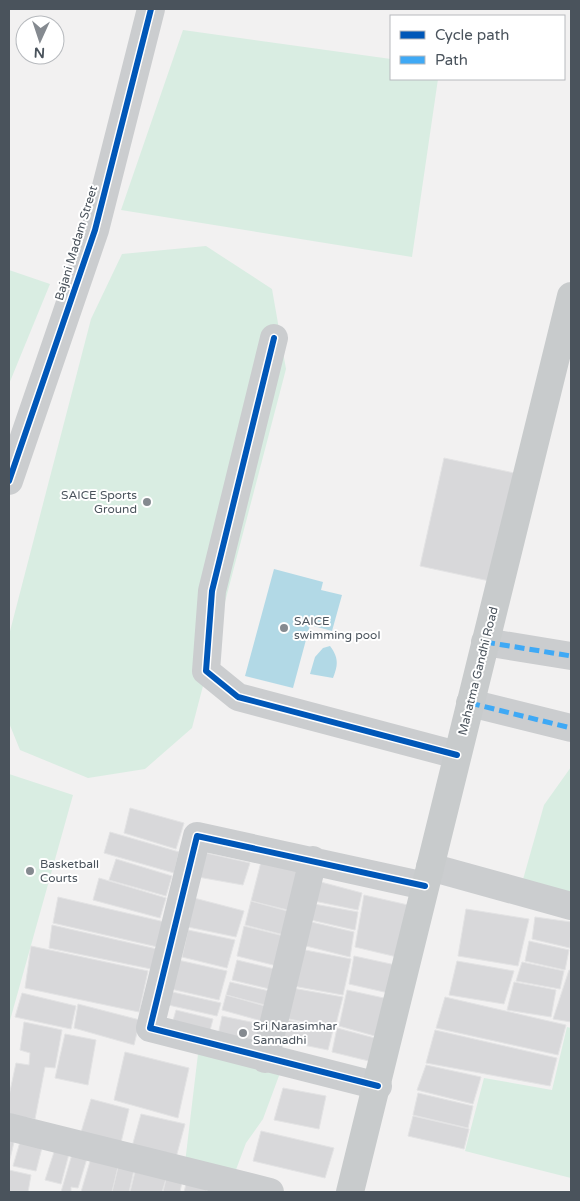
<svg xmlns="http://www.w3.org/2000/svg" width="580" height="1201" font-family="'Varela Round',sans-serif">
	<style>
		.green { fill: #d9ede2 }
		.water { fill: #b2d9e6 }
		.building { fill: #d8d8da; stroke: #e3e3e4 }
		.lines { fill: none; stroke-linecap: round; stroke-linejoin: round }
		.minor { stroke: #cbcdcf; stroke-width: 28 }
		.major { stroke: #c8cbcc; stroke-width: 28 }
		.quiet { stroke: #3fa9f5; stroke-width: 5; stroke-dasharray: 10 5; stroke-linecap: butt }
		.cycleway-casing { stroke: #fff; stroke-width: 9 }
		.cycleway { stroke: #0057b8; stroke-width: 6 }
		.poi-dot { fill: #858a90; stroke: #fff; stroke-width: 2 }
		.labels { text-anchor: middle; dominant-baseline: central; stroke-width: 4; stroke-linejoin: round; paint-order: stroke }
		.street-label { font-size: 12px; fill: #4a535c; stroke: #fff }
		.poi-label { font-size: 12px; fill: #4a535c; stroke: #fff; text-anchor: start }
	</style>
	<rect width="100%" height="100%" fill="#f2f1f1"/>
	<path class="green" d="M183,30L391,59V79H438L412,257L121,210Z
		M206,246L272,289L286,369L192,728L145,769L88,778L20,750L9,723V635L91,319L122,254Z
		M9,270L50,284L9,384Z
		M571,767V895L522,883L544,805Z
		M9,774L73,795L9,1024Z
		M567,1027L571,1028V1178L465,1151L484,1078L552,1090Z
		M198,1054L280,1073L263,1119L246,1143L234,1175L185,1163Z"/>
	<path class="water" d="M274,569L323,582L321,590L342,595L332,631L310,625L293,688L245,676Z
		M330,646C339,658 338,665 333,678L310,674L315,657L323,648Z"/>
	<path class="building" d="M444,458L519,474L494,582L420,566Z
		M130,808L184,823L176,849L124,833Z
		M110,832L179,852L174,873L104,853Z
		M206,853L250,863L243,885L198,877Z
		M262,858L308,868L296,912L251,901Z
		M116,859L172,876L166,896L109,880Z
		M99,878L166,898L160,918L93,900Z
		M317,881L362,893L358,910L314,901Z
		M364,895L408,905L397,957L355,947Z
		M58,897L169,923L162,948L53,923Z
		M194,898L244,911L236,937L188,927Z
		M251,901L298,914L292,937L245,925Z
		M314,904L358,912L355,930L311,920Z
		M466,909L529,919L518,966L458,956Z
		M535,917L571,922L570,948L532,939Z
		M307,921L354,932L350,957L302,945Z
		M52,925L161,950L156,970L49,948Z
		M244,926L292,938L285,968L237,956Z
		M188,930L235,940L227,968L182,957Z
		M529,941L569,950L565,970L525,961Z
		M31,946L148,971L139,1012L25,988Z
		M300,949L351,959L343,995L293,986Z
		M354,956L400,966L393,994L349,984Z
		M178,960L227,971L219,1000L171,989Z
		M237,960L283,971L278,991L232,980Z
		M457,961L514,971L504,1004L449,995Z
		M522,962L564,971L560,989L516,981Z
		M569,970H571V1022L553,1019Z
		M230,982L278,993L273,1007L226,995Z
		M514,982L556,990L551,1017L507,1010Z
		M292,988L343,997L335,1028L284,1018Z
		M347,990L393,1000L382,1038L339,1026Z
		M168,991L221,1003L217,1016L164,1004Z
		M22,993L76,1006L71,1029L15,1017Z
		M226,995L272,1008L269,1023L222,1010Z
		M445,997L566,1025L558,1055L436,1028Z
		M78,1004L140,1020L134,1045L74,1028Z
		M176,1010L213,1019L207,1042L170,1031Z
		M222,1016L270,1026L263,1053L217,1040Z
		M283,1019L333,1030L328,1050L279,1040Z
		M24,1022L62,1030L55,1068L45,1067L35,1119L9,1115V1096L16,1063L29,1065L30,1053L20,1050Z
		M337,1028L382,1040L377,1063L332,1052Z
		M435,1030L557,1058L550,1086L426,1063Z
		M65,1034L96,1040L88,1085L55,1078Z
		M125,1052L189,1068L178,1118L114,1100Z
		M426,1065L481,1077L473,1104L417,1090Z
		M283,1088L326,1096L319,1129L274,1120Z
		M418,1093L473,1106L468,1128L413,1115Z
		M91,1099L129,1109L119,1151L79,1139Z
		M141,1114L185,1124L174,1165L130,1154Z
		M413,1116L469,1129L464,1149L408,1136Z
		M261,1131L334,1148L325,1178L253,1161Z
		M9,1132L16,1134L9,1163Z
		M22,1135L44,1140L36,1171L13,1166Z
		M56,1146L70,1150L61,1184L45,1180Z
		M73,1151L88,1155L78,1188L71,1187V1192H61Z
		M91,1158L118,1167L112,1192H81Z
		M118,1167L134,1170L129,1192H112Z
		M9,1170L31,1175L28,1192H9Z
		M135,1172L166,1179L162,1192H130Z
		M166,1179L182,1182L180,1192H163Z
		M187,1180L208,1187L206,1192H184Z"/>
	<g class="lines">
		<path class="minor" d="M274,338L212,591L206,671L238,697L457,755
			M9,481L95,230L151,9
			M485,642L571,656
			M470,703L571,728
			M430,867L571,906
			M265,1059L313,860
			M378,1086L150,1028L197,836L425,886
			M9,1127L270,1192"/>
		<path class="major" d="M350,1192L571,296"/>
		<path class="quiet" d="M485,642L571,656
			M470,703L571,728"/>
		<g class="cycleway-casing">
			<path id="cycleway" d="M274,338L212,591L206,671L238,697L457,755
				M9,481L95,230L151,9
				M378,1086L150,1028L197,836L425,886"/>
		</g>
		<use href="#cycleway" class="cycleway"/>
	</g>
	<g class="poi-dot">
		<circle cx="147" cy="502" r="5"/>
		<circle cx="284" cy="628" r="5"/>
		<circle cx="30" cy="871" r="5"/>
		<circle cx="243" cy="1033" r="5"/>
	</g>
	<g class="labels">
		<g class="street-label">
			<text transform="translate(76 243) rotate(-73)">Bajani Madam Street</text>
			<text transform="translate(478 671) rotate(-76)">Mahatma Gandhi Road</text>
		</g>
		<g class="poi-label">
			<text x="137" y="495" text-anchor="end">SAICE Sports<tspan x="137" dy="14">Ground</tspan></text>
			<text x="294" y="621">SAICE<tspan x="294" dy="14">swimming pool</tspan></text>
			<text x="40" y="864">Basketball<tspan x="40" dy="14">Courts</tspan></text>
			<text x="253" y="1026">Sri Narasimhar<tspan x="253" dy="14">Sannadhi</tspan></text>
		</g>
	</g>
	<rect width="580" height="1201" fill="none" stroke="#4a535c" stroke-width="20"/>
	<rect x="390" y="15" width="175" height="65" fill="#ffffff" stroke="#b7babe"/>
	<rect x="400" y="31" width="25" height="8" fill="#0057b8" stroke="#b7babe"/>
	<text x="435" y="40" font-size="15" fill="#4a535c">Cycle path</text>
	<rect x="400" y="56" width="25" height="8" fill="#3fa9f5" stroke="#b7babe"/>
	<text x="435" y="65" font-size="15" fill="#4a535c">Path</text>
	<g transform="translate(40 40) rotate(183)"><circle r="24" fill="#ffffff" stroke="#b7babe"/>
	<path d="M0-4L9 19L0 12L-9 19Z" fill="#858a90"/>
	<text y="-8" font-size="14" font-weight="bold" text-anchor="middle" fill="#4a535c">N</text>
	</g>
</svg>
